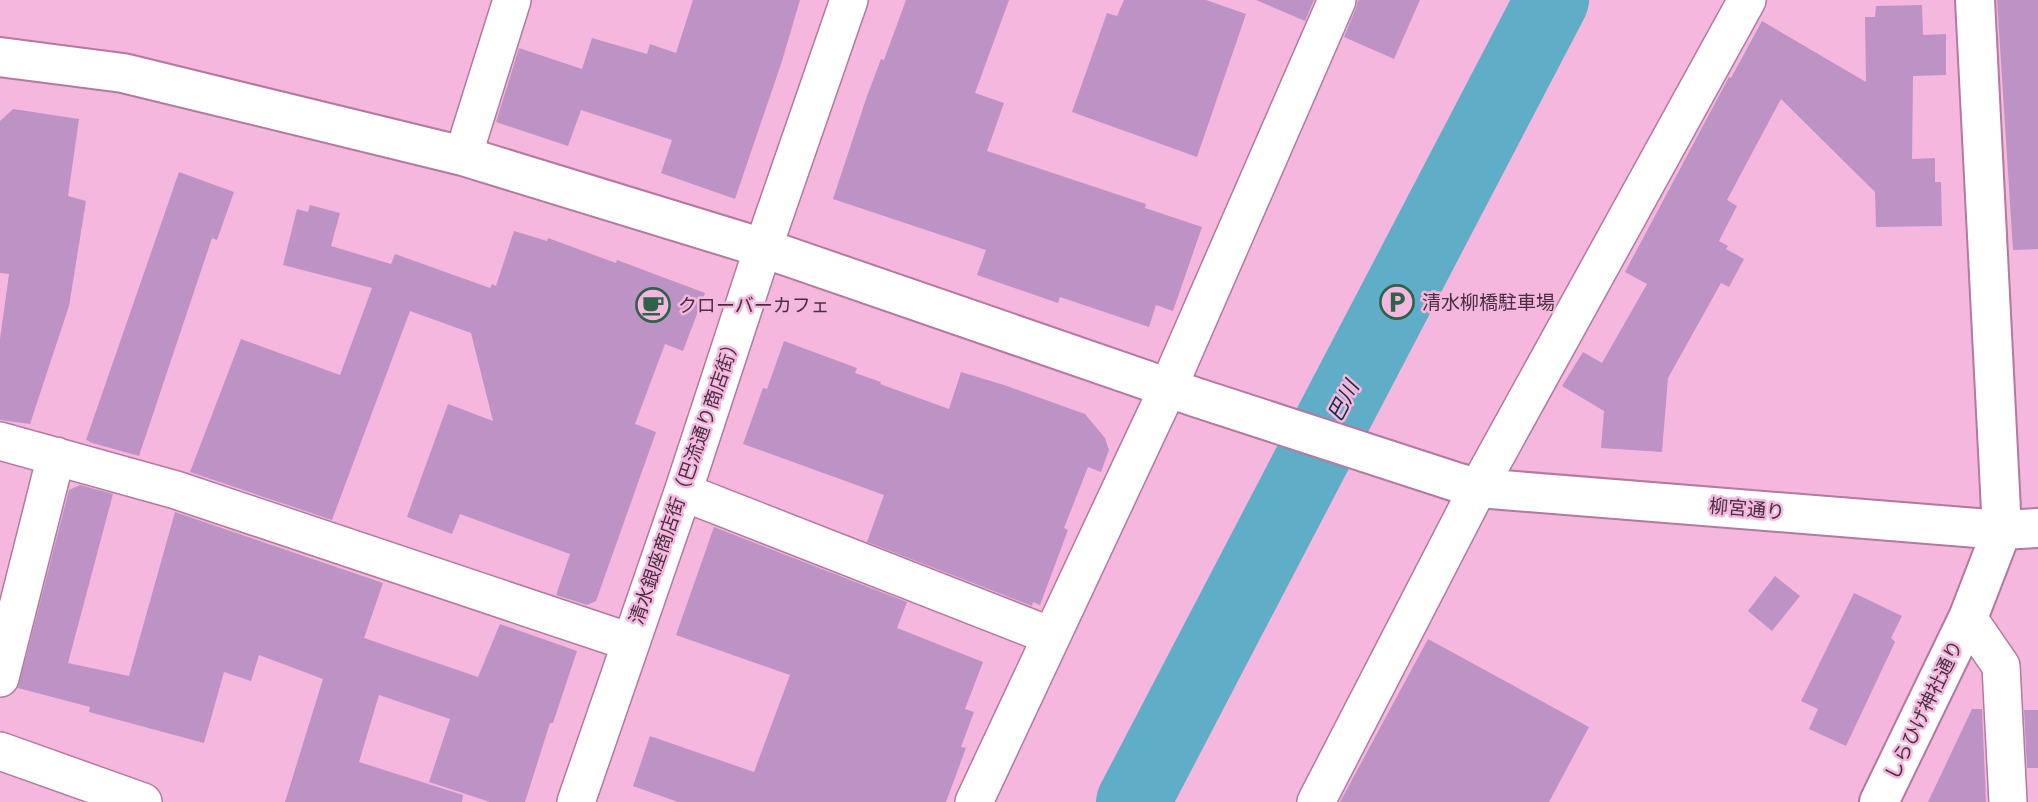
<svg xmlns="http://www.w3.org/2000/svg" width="2038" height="802" font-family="Montserrat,'Noto Sans JP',sans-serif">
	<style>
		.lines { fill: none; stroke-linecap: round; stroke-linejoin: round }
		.river { stroke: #5fadc7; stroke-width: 74 }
		.building { fill: #bd93c5 }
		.street-casing { stroke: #b3799e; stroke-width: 40 }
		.secondary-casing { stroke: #b3799e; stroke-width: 42 }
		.street { stroke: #fff; stroke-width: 37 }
		.secondary { stroke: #fff; stroke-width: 38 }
		.labels { text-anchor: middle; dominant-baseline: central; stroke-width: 5; stroke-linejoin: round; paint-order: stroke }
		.poi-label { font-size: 19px; fill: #482f3f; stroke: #f5b7de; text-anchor: start }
		.street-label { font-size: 19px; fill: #482f3f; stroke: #f5b7de }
		.water-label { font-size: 21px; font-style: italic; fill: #09303b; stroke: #f5b7de }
	</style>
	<rect width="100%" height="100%" fill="#f5b7de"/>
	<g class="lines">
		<path class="river" d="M1133,802L1552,0"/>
	</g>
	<path class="building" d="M693,0H800L782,61L735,199L661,173L672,140L581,110L568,146L496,122L519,48L582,69L592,38L647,54L650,44L676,53Z
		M906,0H1009L975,93L1004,103L987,151L1146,204L1145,208L1202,227L1173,311L1156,305L1149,327L1060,297L1058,303L977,275L986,250L833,199L867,96L881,59L884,60Z
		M1124,0H1206L1246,14L1197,157L1072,112L1107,13L1117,16Z
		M1256,0H1314L1305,21Z
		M1358,0H1420L1394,59L1344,37L1356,8Z
		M1997,0H2038V249L2013,250Z
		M1922,5L1923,35L1946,34V75L1913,76L1912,159L1935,158V182H1941L1942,226L1876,227L1875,192L1781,99L1727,200L1737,206L1719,241L1728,246L1726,249L1744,259L1729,287L1721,283L1668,378L1662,452L1601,448L1604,411L1562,386L1583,352L1602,363L1647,284L1625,272L1729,77L1731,78L1762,21L1866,82L1865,17H1875L1876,6Z
		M13,109L79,119L68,196L86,201L69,306L30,424L0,420V339L9,274L0,273V121Z
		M179,172L234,192L217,240L212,238L139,456L89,442V441L86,440Z
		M310,205L340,213L331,246L391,264L395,254L490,288L492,284L496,286L514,231L547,241L548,238L616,263L617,260L705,293L683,351L665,344L635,424L656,432L596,601L587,605L556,595L570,554L460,514L452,534L407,517L448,404L493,421L471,333L410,311L332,520L190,472L241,339L340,375L372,288L283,265L297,209L308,212Z
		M784,341L857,368L855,373L881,382L880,384L949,409L961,372L1004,385L1085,414L1105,438L1109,450L1101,472L1088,467L1064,528L1068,530L1040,605L1033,602L1032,606L867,542L884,495L743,444L763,388L767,389Z
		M80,485L113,494L68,663L129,676L175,512L383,583L364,638L478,677L500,624L577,651L553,723H550L525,802H490L429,782L450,719L379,695L359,762L463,795L462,802H285L323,679L259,655L251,681L224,672L204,743L89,712L90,707L18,688L69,490Z
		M714,527L907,602L897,628L983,662L965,709L974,712L961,747L966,748L946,802H678L633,786L650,736L754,772L790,675L676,635Z
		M1775,576L1800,596L1772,631L1748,611Z
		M1854,593L1902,616L1891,638L1895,642L1846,746L1809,729L1818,709L1801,701Z
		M1428,639L1589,727L1549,802H1340Z
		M1972,709H1982L1986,802H1928Z
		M2024,710H2038V768H2027Z"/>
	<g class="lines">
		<g class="street-casing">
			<path id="street" d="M463,156L512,0
				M0,441L176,490L630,642
				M683,492L1051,636
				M1968,618L2001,666L2008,802
				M0,678L56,456
				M0,751L143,802
				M576,802L683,492L763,248L849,0
				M974,802L1168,388L1337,0
				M1316,802L1478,488L1747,0"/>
		</g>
		<g class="secondary-casing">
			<path id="secondary" d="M0,57L123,73L463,156L763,248L1195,397L1456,482L1478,488L2002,530L2038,528
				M1879,802L1968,618L2002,530L1975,0"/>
		</g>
		<use href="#street" class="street"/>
		<use href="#secondary" class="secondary"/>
	</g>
	<defs>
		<g id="parking-ring" transform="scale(1.75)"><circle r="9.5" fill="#f5b7de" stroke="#2e634a" stroke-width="1.5"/><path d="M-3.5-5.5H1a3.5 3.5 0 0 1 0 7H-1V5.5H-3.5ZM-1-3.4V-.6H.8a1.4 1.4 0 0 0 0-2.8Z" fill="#2e634a"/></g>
		<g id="cafe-ring" transform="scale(1.75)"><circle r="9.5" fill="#f5b7de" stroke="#2e634a" stroke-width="1.5"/><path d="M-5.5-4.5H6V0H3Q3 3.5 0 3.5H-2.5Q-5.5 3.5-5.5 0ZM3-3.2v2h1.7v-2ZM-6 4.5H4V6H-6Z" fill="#2e634a"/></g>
	</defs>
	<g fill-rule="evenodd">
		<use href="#parking-ring" x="1397" y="302"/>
		<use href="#cafe-ring" x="653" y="305"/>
	</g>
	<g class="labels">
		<g class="poi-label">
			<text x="1422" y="302">清水柳橋駐車場</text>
			<text x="678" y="305">クローバーカフェ</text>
		</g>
		<g class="street-label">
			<text transform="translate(685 480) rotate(-71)">清水銀座商店街（巴流通り商店街）</text>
			<text transform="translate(1747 509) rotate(5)">柳宮通り</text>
			<text transform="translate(1924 710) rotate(-64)">しらひげ神社通り</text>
		</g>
		<g class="water-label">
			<text transform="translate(1343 401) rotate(-62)">巴川</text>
		</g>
	</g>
</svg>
